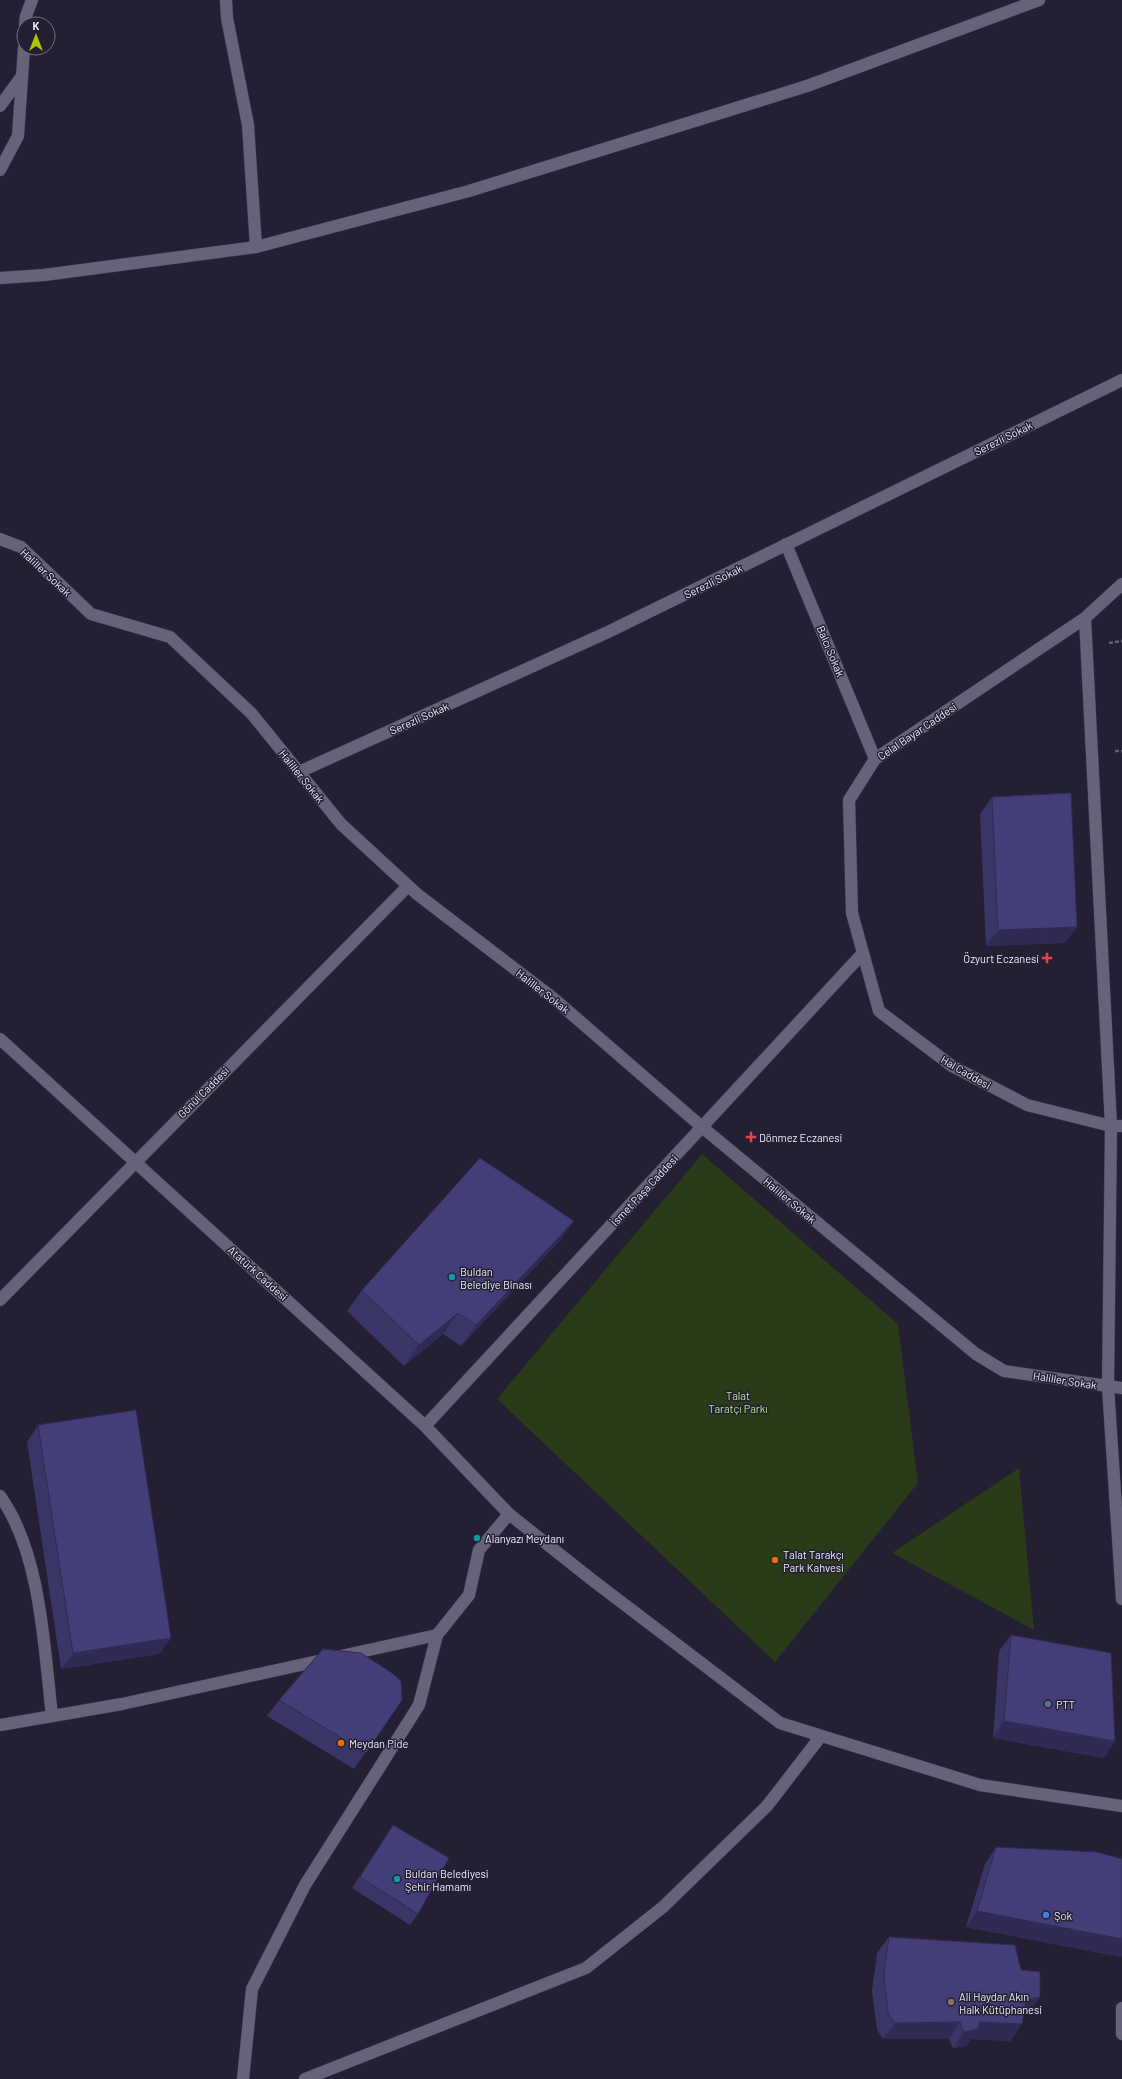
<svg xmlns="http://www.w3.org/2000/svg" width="1122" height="2079" font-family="Barlow,sans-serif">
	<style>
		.green { fill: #293b18 }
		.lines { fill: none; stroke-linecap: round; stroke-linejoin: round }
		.street-casing { stroke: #3f3a4b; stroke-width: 13 }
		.secondary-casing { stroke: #3f3a4b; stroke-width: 13 }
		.path { stroke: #656173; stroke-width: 2.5; stroke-dasharray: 4 2; stroke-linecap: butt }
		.street { stroke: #676279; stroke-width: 12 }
		.secondary { stroke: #676279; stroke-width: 12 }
		.wall { fill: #3a3567 }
		.shaded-wall { fill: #302b54 }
		.building { fill: #443e78; stroke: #302b54 }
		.health-dot { fill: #e0444e; stroke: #241f33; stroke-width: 1.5 }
		.culture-dot { fill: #0f9aa8; stroke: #241f33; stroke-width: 1.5 }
		.food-dot { fill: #e8710a; stroke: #241f33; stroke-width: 1.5 }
		.service-dot { fill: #5c6f8a; stroke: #241f33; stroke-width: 1.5 }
		.shop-dot { fill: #3f7fe0; stroke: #241f33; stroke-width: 1.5 }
		.education-dot { fill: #8d6e63; stroke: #241f33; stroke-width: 1.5 }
		.labels { text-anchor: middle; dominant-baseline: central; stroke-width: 3; stroke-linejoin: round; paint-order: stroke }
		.street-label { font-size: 11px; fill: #eeebf8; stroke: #241f33 }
		.poi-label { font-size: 11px; fill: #eeebf8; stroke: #241f33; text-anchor: start }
		.park-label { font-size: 11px; fill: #b6e58d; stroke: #241f33 }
	</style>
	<rect width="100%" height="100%" fill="#241f33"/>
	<path class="green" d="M702,1154L898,1324L918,1483L775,1662L497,1399Z
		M1019,1468L1034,1630L892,1553Z"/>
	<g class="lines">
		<g class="street-casing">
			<path id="street" d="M226,0L227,18L248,125L256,247
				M25,24L26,16L32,0
				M0,106L22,76
				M0,170L18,136L24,48
				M0,539L21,547L91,614L170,637L252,714L341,824L417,894L553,998L702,1127L976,1354L1004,1371L1122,1388
				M786,544L875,759
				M299,772L608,632L1122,380
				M0,1300L408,886
				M0,1496C41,1553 44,1647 52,1716
				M243,2079L252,1989L305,1885L419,1705L437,1635
				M305,2079L586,1968L663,1907L767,1806L821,1736"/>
		</g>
		<g class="secondary-casing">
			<path id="secondary" d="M0,278L44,275L256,247L469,191L807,86L1039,0
				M1122,584L1085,618L875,759L849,800L852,913L879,1011L952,1066L1027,1105L1111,1126H1122
				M1085,618L1111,1126L1108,1387L1122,1599
				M0,1039L425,1426L509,1514L591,1579L780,1723L980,1785L1122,1806
				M425,1426L863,953
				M0,1725L122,1704L437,1635L469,1595L479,1550L509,1514
				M1122,2008V2034"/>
		</g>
		<path class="path" d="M1109,643L1122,641
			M1115,751H1122"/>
		<use href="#street" class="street"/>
		<use href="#secondary" class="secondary"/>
	</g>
	<path class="wall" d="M992,797L1065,943L986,946L980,814Z
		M559,1242L461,1346L443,1334L404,1366L347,1311L362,1290Z
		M38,1425L171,1638L159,1654L61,1669L27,1442Z
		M1011,1635L1115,1741L1104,1758L993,1738L999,1651Z
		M279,1700H402L354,1769L267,1716Z
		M393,1825L418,1914L410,1925L352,1888Z
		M996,1847L1121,1957L966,1927L985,1864Z
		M889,1937L1021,1970L1040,1997L1028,2013L1024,2014L1011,2041L971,2039L966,2046L953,2048L949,2039H883L877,2030L872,1991L877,1953Z"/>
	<path class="shaded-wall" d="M1077,927L1065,943L986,946L998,930Z
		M574,1221L559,1242L461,1346L476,1325Z
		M458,1313L443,1334L404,1366L419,1345Z
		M171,1638L159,1654L61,1669L73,1653Z
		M1004,1721L1115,1741L1104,1758L993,1738Z
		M977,1911L1122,1939V1956L1121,1957L966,1927Z
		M1040,1997L1028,2013L1014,2016L1026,2000Z
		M960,2022L949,2039H883L895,2023Z
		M980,2022L1022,2024L1011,2041L971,2039L966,2046L953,2048L964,2032Z"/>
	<path class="building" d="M1071,793L1077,927L998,930L992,797Z
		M480,1158L574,1221L476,1325L458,1313L419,1345L362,1290Z
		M136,1410L171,1638L73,1653L38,1425Z
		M1011,1635L1111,1653L1115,1741L1004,1721Z
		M323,1649L361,1653L392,1673L401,1681L402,1700L366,1753L279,1700Z
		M393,1825L449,1858L418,1914L360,1877Z
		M996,1847L1097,1852L1122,1859V1939L977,1911Z
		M889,1937L1015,1945L1021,1970L1040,1972V1997L1026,2000L1022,2024L980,2022L978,2029L964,2032L960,2022L895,2023L888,2013L884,1974Z"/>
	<g class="health-dot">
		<path d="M1045 952h4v4h4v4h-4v4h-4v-4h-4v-4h4z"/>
		<path d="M749 1131h4v4h4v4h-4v4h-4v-4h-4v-4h4z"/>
	</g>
	<g class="culture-dot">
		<circle cx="452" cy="1277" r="4"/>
		<circle cx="477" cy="1538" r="4"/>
		<circle cx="397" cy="1879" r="4"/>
	</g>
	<g class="food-dot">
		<circle cx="775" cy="1560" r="4"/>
		<circle cx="341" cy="1743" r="4"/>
	</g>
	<circle class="service-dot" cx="1048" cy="1704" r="4"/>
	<circle class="shop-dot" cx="1046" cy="1915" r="4"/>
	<circle class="education-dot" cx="951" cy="2002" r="4"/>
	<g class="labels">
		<g class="street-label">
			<text transform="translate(1003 438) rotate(-26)">Serezli Sokak</text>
			<text transform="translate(46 572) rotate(43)">Haliller Sokak</text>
			<text transform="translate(713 581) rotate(-26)">Serezli Sokak</text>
			<text transform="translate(831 651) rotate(67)">Balcı Sokak</text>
			<text transform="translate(419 718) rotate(-24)">Serezli Sokak</text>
			<text transform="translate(917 731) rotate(-34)">Celal Bayar Caddesi</text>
			<text transform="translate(302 776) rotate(51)">Haliller Sokak</text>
			<text transform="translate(543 991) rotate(38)">Haliller Sokak</text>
			<text transform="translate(966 1072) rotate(30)">Hal Caddesi</text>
			<text transform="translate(203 1092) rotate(-45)">Gönül Caddesi</text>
			<text transform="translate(644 1190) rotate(-47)">İsmet Paşa Caddesi</text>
			<text transform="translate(790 1200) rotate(40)">Haliller Sokak</text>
			<text transform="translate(258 1273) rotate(42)">Atatürk Caddesi</text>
			<text transform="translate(1065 1380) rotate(9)">Haliller Sokak</text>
		</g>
		<g class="poi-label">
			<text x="1039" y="958" text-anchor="end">Özyurt Eczanesi</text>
			<text x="759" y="1137">Dönmez Eczanesi</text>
			<text x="460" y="1271">Buldan<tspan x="460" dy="13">Belediye Binası</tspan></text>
			<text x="485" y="1538">Alanyazı Meydanı</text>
			<text x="783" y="1554">Talat Tarakçı<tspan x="783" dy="13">Park Kahvesi</tspan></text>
			<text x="1056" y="1704">PTT</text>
			<text x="349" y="1743">Meydan Pide</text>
			<text x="405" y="1873">Buldan Belediyesi<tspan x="405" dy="13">Şehir Hamamı</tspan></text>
			<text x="1054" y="1915">Şok</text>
			<text x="959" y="1996">Ali Haydar Akın<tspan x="959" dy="13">Halk Kütüphanesi</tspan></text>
		</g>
		<g class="park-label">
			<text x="738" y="1395">Talat<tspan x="738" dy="13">Taratçı Parkı</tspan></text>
		</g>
	</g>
	<g transform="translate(36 36)"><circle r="19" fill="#241f33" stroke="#757182"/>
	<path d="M0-3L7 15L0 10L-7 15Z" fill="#b0c502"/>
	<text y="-6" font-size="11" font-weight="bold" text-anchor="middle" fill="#eeebf8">K</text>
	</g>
</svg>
